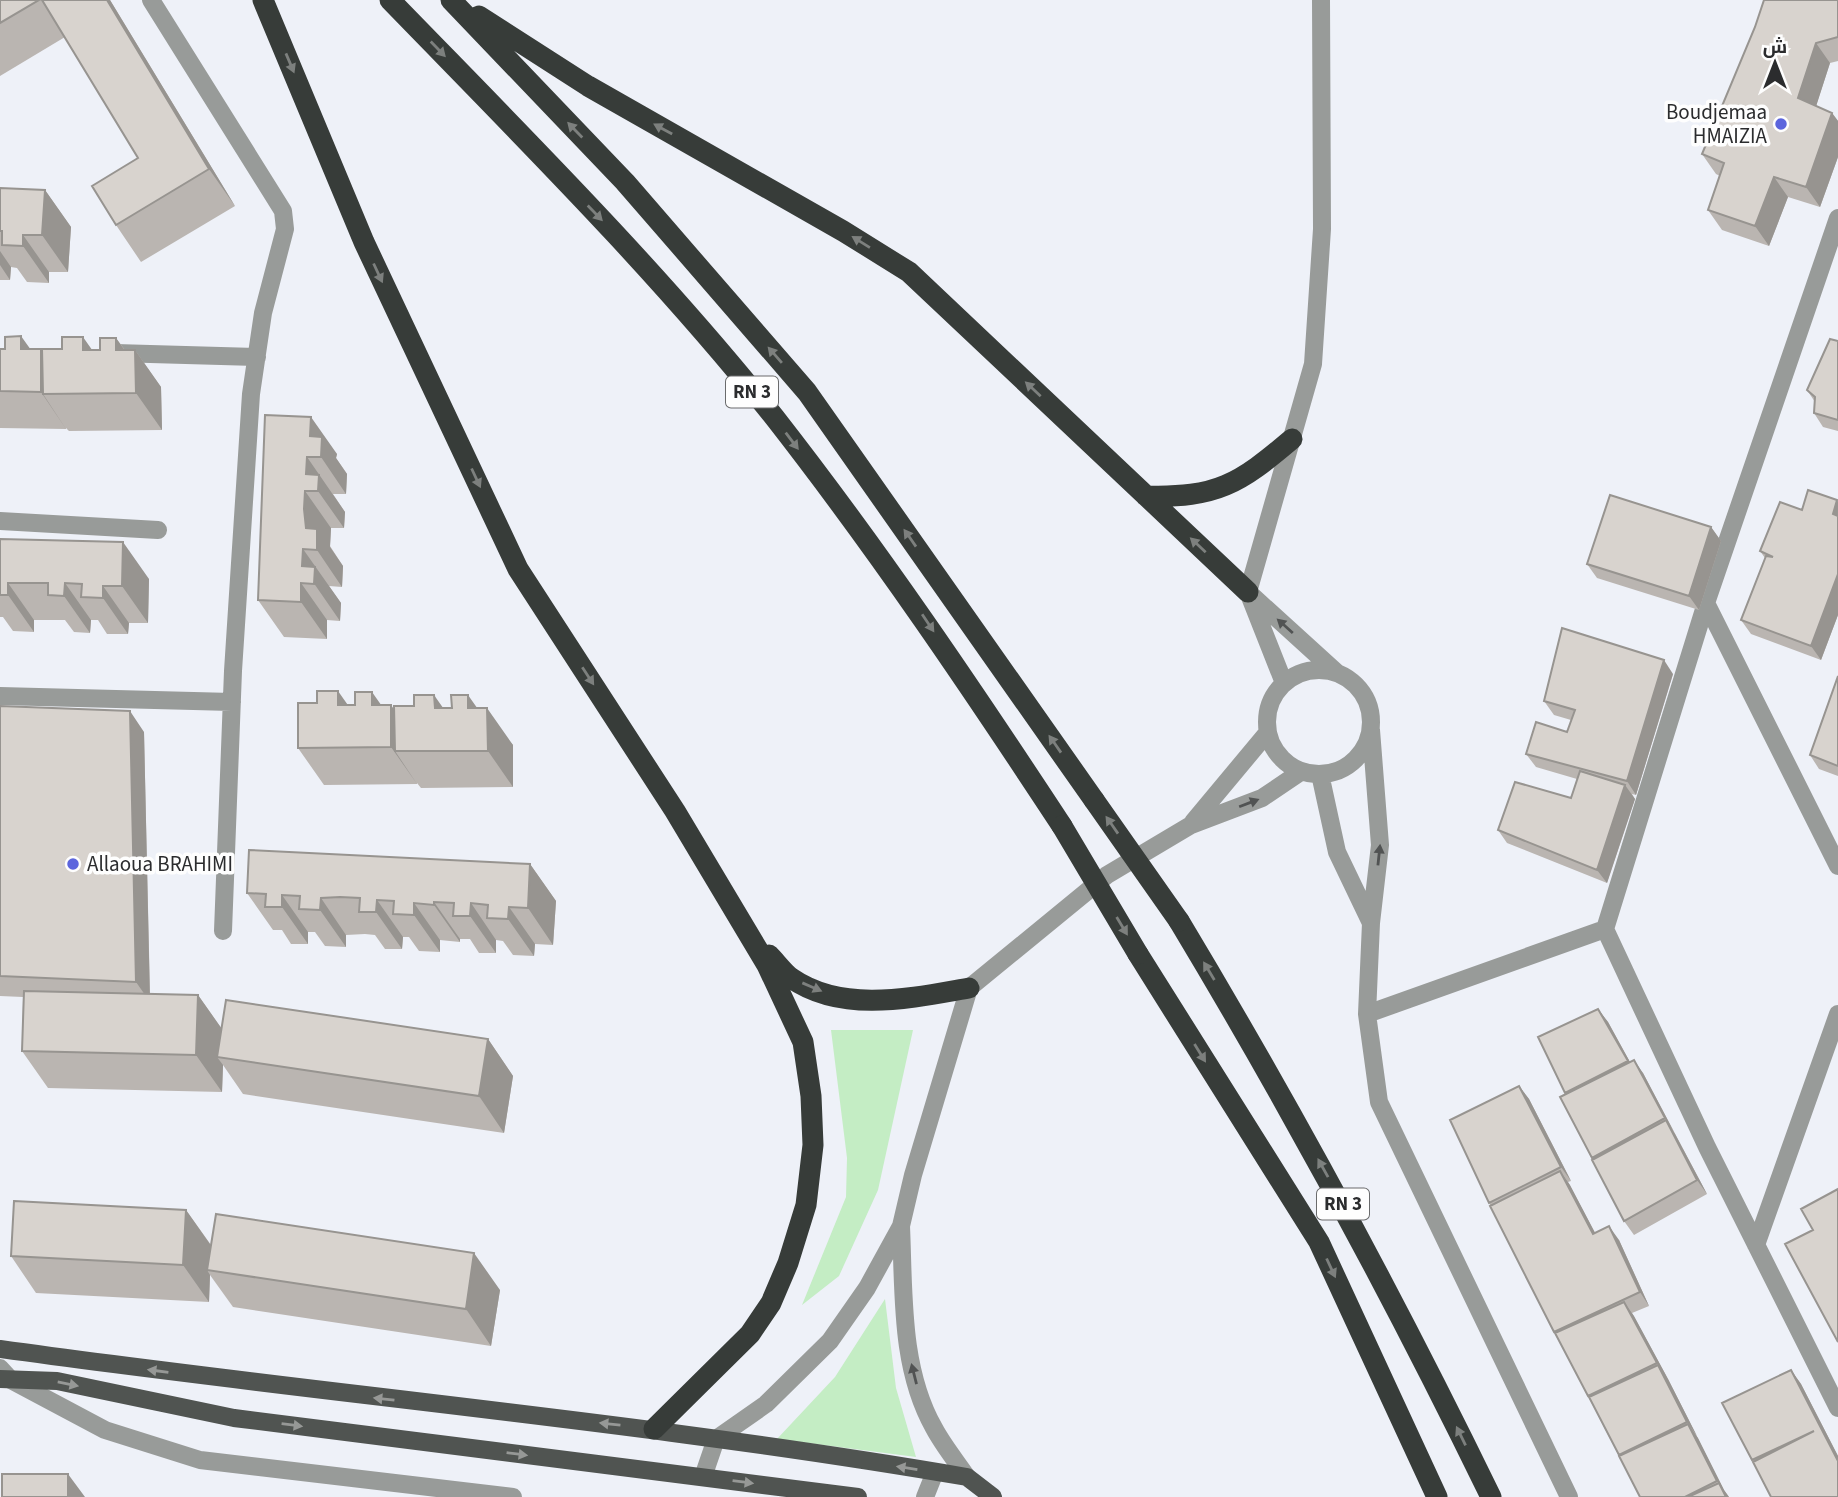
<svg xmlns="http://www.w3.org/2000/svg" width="1838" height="1497" font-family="'Source Sans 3',Cairo,sans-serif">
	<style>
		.green { fill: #c4edc4 }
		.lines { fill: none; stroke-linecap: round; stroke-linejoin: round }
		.minor { stroke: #989b99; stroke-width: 18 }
		.major { stroke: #505451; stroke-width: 18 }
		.highway { stroke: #373c39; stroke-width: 21 }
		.highway-bridge { stroke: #373c39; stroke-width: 21 }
		.wall { fill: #bab5b1 }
		.shaded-wall { fill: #979490 }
		.building { fill: #d8d3ce; stroke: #979490; stroke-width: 2 }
		.oneway { fill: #7d807e }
		.oneway2 { fill: #515353 }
		.oneway3 { fill: #969896 }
		.poi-dot { fill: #5c65dd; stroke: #fefefe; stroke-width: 2.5 }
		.labels { text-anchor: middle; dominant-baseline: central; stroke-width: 7; stroke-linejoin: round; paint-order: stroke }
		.shield { fill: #fefefe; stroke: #6a6b6c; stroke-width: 2 }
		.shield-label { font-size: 19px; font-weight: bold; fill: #2b2c2e }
		.poi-label { font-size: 21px; fill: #2b2c2e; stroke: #fefefe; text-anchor: end }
	</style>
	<rect width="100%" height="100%" fill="#eef1f8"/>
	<path class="green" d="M831,1030H913L878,1190L839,1276L802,1305L846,1197L847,1158Z
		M885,1299L896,1388L916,1457L777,1439L835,1377Z"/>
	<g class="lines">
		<path class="minor" d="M151,0L283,211L285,229L263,313L251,394L233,671L223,931
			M115,353L257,357
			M0,521L158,530
			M1248,592L1313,364L1322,229L1321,0
			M1706,603L1838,218
			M1267 722a52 52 0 1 1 104 0a52 52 0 1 1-104 0Z
			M1284,683L1248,592L1336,672
			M0,696L232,702
			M1371,730L1380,845L1371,923L1367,1014L1379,1102L1569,1497
			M1320,774L1337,852L1371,923
			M1193,822L1268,732
			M1838,866L1706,603L1605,929L1707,1147L1838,1408
			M1367,1014L1605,929
			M901,1226C904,1293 900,1368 934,1428C943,1445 956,1461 967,1477
			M1756,1245L1838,1014
			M0,1368L11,1380L105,1430L200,1460L513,1497
			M703,1477L716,1439L766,1404L830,1341L867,1288L901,1226L913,1175L969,988L1107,875L1191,825L1262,798L1302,771
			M925,1497L935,1472"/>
		<path class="major" d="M0,1349C322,1394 647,1422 967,1477L993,1497
			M0,1379L57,1381L234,1418L858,1497"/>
		<path class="highway" d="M263,0L364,242L518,569L675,811L767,965L803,1042L811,1096L813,1145L806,1205L788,1263L771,1303L750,1334L654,1429
			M390,0C522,136 657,270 775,418C878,550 970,686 1062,826
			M451,0L625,182L807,392L1094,800
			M479,16L588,86L843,231L909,272L1248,592
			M1146,496C1217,498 1239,484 1292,439
			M1179,921C1292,1109 1395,1300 1491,1497
			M1138,954L1319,1242L1437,1497
			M769,955C776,962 783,972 791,978C843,1014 912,998 969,988"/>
		<path class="highway-bridge" d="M1094,800L1179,921
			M1062,826L1138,954"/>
	</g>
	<path class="wall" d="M0,0H110L235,206L141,262L116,225L138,158L65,37L0,76Z
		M1838,0V61L1830,63L1816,106L1832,113L1838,121V157L1820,207L1788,197L1769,246L1722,230L1708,210L1720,176L1716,174L1702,154L1755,27Z
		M0,188L45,190L71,227L68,272H49V283L27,282L17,268L11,267L10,280H0Z
		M116,338L125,350H135L161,387L162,430L69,431L66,428V429L0,428V349H41L42,351L100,350Z
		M1838,341V431L1823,427L1814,413L1815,402L1807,390Z
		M265,415L337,454L336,458L347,474L346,494H333L345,512L344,528H331L330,546L343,566L342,587L329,586L341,603L340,621L327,620V639L284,637L258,600Z
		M1837,500L1838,502V615L1821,660L1751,634L1741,620L1765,558L1760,551L1802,510Z
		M1711,527L1721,541L1699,610L1597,578L1587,564Z
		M0,539L149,579L148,623H129L128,634H107L98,620H91L90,633L74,632L65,620H34V632L13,631L3,617H0Z
		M1673,674L1636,795L1632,794L1635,799L1607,883L1507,843L1498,830L1571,798L1577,779L1536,767L1526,754L1567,732L1571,720L1554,715L1544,701Z
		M1838,676V776L1819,769L1810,755Z
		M347,705H381L394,710L477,708L513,745V787L421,788L417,783V784L324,785L298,748Z
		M0,706L144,732L150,994L198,995L222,1029L488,1039L513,1076L504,1133L243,1094L223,1065L222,1092L48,1088L22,1051L23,997L0,996Z
		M530,864L556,901L553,945L535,944L534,956L513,955L503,941L496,940V953H479L470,939H460V942L440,940V952L419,951L409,937H403L402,949H385L375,935L365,934L346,935V947L325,946L315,932H308V944H291L282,930H273L247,893Z
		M1598,1009L1608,1022L1630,1062L1643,1073L1707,1194L1634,1235L1624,1221L1560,1097L1566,1094L1538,1037Z
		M1519,1086L1529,1099L1571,1181L1568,1182L1595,1233L1619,1240L1649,1306L1632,1313L1668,1379L1724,1490L1729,1497H1640L1589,1398L1554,1332L1489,1203Z
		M186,1210L211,1245L500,1290L491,1346L233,1307L210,1275L209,1302L36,1293L11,1256Z
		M1791,1370L1801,1384L1838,1456V1497H1771L1722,1403Z"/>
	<path class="shaded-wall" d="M107,0H110L235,206L209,169Z
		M1816,43L1830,63L1812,119L1798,98Z
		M1832,113L1838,121V157L1820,207L1806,187Z
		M1774,177L1788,197L1769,246L1755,226Z
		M45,190L71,227L68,272L42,235Z
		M23,235L49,272V283L23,246Z
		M0,251L11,267L10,280L0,265Z
		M21,336L41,364V349L66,386L43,394L66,429L41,392L21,349Z
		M83,337L109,374L83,350Z
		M116,338L135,365V350L161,387L162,430L136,393L116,350Z
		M311,417L337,454L336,458L347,474L346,494L321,457L310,436Z
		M307,457L345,512L344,528L306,474Z
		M305,491L331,528L330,547L343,566L342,587L317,550L306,528L304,509Z
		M1837,500L1838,502V521L1833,514Z
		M1711,527L1721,541L1699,610L1689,596Z
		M123,542L149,579L148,623L122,586Z
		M303,549L341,603L340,621L302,566Z
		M1838,574V615L1821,660L1811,646Z
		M8,583L34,620V632L8,595Z
		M65,583L91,620L90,633L64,596Z
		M301,583L327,620V639L301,602Z
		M103,586L129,623L128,634L103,598Z
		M1664,660L1673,674L1636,795L1627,781Z
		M338,691L364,728L338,705Z
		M372,692L391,719V705L416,741L395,751L417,784L391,747L372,705Z
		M434,695L460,732L435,708Z
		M468,695L487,722V708L513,745V787L488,751L468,708Z
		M130,711L144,732L150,1002L136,982Z
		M1625,785L1635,799L1607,883L1597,870Z
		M530,864L556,901L553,945L528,908Z
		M282,895L308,932V944L282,907Z
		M321,898L346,935V947L320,910Z
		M377,900L403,937L402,949L376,912Z
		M434,902L460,939V942L434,905Z
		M414,903L440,940V952L414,915Z
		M471,903L496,940V953L470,916Z
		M509,907L535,944L534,956L508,919Z
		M198,995L224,1032L217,1057L223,1065L222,1092L196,1055Z
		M1598,1009L1608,1022L1637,1075L1628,1061Z
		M488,1039L513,1076L504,1133L479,1096Z
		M1634,1060L1643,1073L1674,1132L1665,1118Z
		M1519,1086L1529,1099L1571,1181L1561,1167Z
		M1666,1120L1675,1134L1707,1194L1697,1180Z
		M1560,1171L1570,1185L1603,1248L1593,1234Z
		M186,1210L212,1247L207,1270L210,1275L209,1302L183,1265Z
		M1609,1226L1619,1240L1649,1306L1640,1292Z
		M474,1253L500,1290L491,1346L466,1309Z
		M1624,1302L1634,1316L1668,1379L1697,1436L1687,1422L1659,1366Z
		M1791,1370L1801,1384L1838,1456V1461Z
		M1688,1424L1698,1438L1724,1490L1729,1497H1726L1717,1481Z
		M68,1474L85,1497H68Z"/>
	<path class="building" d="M0,0H39L0,23Z
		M42,0H107L209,169L116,225L92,186L138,158Z
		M1764,0H1838V37L1816,43L1798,98L1832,113L1806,187L1774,177L1755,226L1708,210L1724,163L1702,154L1755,27Z
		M0,188L45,190L42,235H23V246L2,245V231H0Z
		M21,336V349H41V392L0,391V349H5V337Z
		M62,337H83V350H100V338H116V350H135L136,393L43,394L42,349H62Z
		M1830,339L1838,341V420L1814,413L1815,397L1807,390Z
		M265,415L311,417L310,436L322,437L321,457H307L306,474L319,475L318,491H305L304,509L306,528L317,529V550L303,549L302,566L315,567L314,584L301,583V602L258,600Z
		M1808,490L1837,500L1833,514L1838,516V574L1811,646L1741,620L1766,556L1773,557L1760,551L1780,502L1802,510Z
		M1610,495L1711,527L1689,596L1587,564Z
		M0,539L123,542L122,586H103V598L81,597L82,584L65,583L64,596L48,595V583H8V595H0Z
		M1562,628L1664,660L1627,781L1526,754L1536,722L1567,732L1575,710L1544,701Z
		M1838,676V766L1810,755Z
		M317,691H338V705H355V692H372V705H391V747L298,748V703H317Z
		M414,695H434L435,708H452L451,695H468V708H487L488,751H395L394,706H414Z
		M0,706L130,711L136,982L0,976Z
		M1580,771L1625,785L1597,870L1498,830L1515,782L1571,798Z
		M249,850L530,864L528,908L509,907L508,919L487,918L488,905L471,903L470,916H453L454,903L434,902V905L414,903V915L393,914L394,901L377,900L376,912H359L360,898L340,897L321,898L320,910L299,909L300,896L282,895V907H265L266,894L247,893Z
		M24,991L198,995L196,1055L22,1051Z
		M226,1000L488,1039L479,1096L217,1057Z
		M1598,1009L1628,1061L1565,1093L1538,1037Z
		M1634,1060L1665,1118L1592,1158L1560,1097Z
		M1519,1086L1561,1167L1489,1203L1450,1120Z
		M1666,1120L1697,1180L1624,1221L1592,1160Z
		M1560,1171L1593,1234L1609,1226L1640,1292L1554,1332L1490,1206Z
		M1838,1189V1342L1785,1244L1813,1230L1801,1209Z
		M14,1201L186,1210L183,1265L11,1256Z
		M216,1214L474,1253L466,1309L207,1270Z
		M1624,1302L1657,1363L1588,1396L1555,1333Z
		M1658,1365L1687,1422L1619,1455L1589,1397Z
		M1791,1370L1838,1461V1497H1771L1753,1462L1814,1431L1752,1460L1722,1403Z
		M1688,1424L1717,1481L1685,1497H1640L1619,1456Z
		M2,1474H68V1497H2Z
		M1719,1483L1726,1497H1688Z"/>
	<defs><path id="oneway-solid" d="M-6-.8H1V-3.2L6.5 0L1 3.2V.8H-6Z" transform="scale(1.75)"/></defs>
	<g class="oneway">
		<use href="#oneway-solid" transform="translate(438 49) rotate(46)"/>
		<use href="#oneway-solid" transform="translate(290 63) rotate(67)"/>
		<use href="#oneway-solid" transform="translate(663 129) rotate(-151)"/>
		<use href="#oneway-solid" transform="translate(575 130) rotate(-134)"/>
		<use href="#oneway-solid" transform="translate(595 213) rotate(46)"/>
		<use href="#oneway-solid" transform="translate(861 242) rotate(-148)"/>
		<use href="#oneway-solid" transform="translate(378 273) rotate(65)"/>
		<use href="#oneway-solid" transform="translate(775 355) rotate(-131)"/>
		<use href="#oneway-solid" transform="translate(1033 389) rotate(-137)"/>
		<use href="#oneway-solid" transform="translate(792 441) rotate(53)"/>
		<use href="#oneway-solid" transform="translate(476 478) rotate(65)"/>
		<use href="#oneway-solid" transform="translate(910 538) rotate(-125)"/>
		<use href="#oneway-solid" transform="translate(1198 545) rotate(-137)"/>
		<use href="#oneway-solid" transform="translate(928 623) rotate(56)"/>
		<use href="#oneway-solid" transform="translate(588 676) rotate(57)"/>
		<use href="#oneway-solid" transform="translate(1055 744) rotate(-125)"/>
		<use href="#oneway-solid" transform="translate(1112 825) rotate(-125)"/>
		<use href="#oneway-solid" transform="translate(1122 926) rotate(59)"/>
		<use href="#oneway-solid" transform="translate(1209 971) rotate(-121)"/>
		<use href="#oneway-solid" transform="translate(812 987) rotate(23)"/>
		<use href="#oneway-solid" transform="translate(1200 1053) rotate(58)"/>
		<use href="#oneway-solid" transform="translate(1323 1168) rotate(-119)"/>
		<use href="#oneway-solid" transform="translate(1331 1268) rotate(65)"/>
		<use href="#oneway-solid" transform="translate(1461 1436) rotate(-116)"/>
	</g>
	<g class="oneway2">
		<use href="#oneway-solid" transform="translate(1285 626) rotate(-138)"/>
		<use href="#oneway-solid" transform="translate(1249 803) rotate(-21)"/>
		<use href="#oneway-solid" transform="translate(1379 855) rotate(-84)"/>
		<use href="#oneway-solid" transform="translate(914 1374) rotate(-104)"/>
	</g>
	<g class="oneway3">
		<use href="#oneway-solid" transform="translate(158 1371) rotate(-172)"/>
		<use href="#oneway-solid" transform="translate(68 1384) rotate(11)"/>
		<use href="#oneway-solid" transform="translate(384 1399) rotate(-174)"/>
		<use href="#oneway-solid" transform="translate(610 1424) rotate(-174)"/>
		<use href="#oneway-solid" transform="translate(292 1425) rotate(7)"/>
		<use href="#oneway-solid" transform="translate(517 1454) rotate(7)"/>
		<use href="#oneway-solid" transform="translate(907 1468) rotate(-171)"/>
		<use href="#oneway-solid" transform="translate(743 1482) rotate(7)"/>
	</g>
	<g class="poi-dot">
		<circle cx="1781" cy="124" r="7"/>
		<circle cx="73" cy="864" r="7"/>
	</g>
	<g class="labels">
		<g class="shield">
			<rect x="726" y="376.5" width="52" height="31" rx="5"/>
			<rect x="1317" y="1188.5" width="52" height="31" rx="5"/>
		</g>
		<g class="shield-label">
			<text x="752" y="392">RN 3</text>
			<text x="1343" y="1204">RN 3</text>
		</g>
		<g class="poi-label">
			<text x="1767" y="112">Boudjemaa<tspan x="1767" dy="24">HMAIZIA</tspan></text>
			<text x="87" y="864" text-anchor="start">Allaoua BRAHIMI</text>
		</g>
	</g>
	<g transform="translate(1775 63)" stroke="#fefefe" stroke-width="5" paint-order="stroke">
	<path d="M0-5L12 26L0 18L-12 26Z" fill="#2b2c2e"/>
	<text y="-10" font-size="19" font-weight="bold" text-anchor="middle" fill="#2b2c2e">ش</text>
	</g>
</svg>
